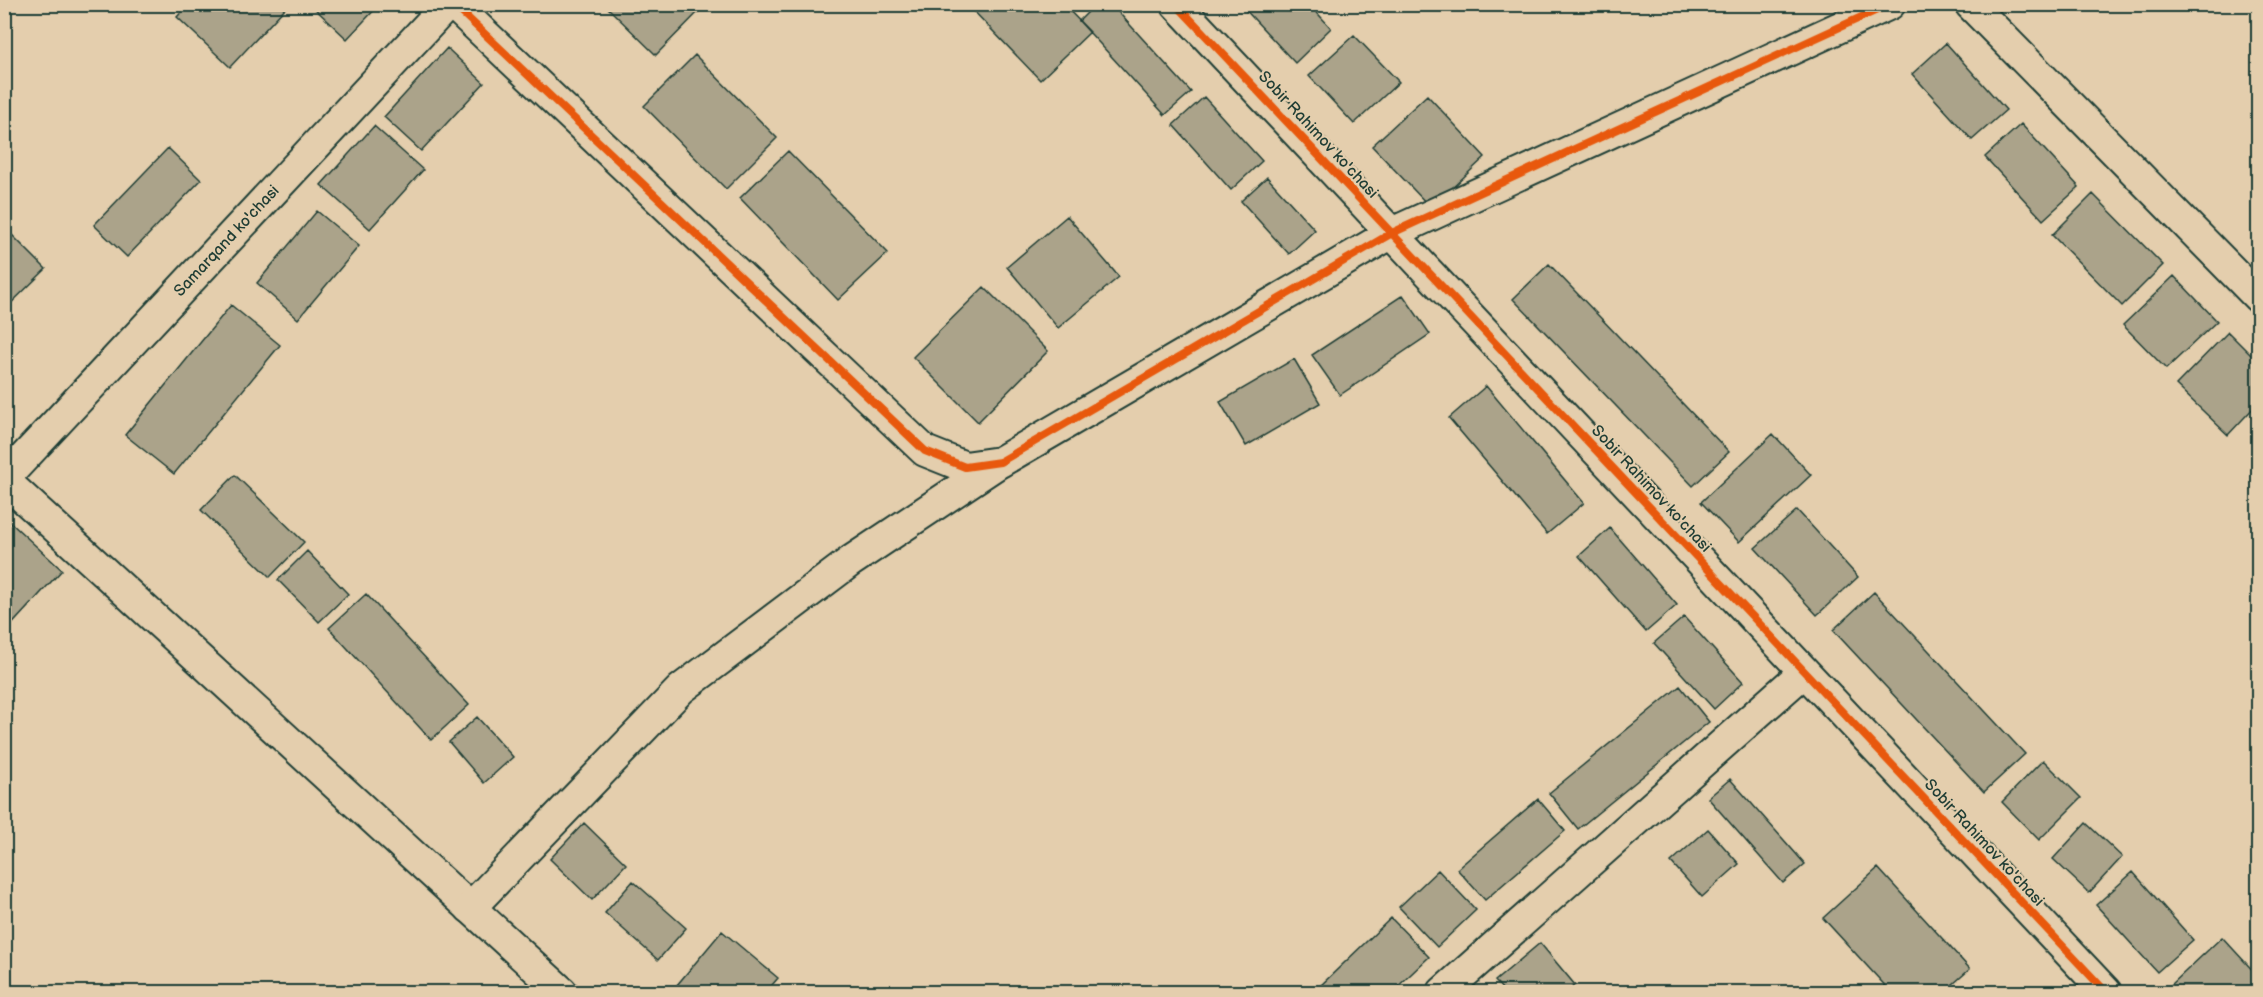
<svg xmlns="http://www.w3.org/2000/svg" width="2263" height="997" font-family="'Balsamiq Sans',sans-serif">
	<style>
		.building { fill: #aba38a; stroke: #1f3d34; stroke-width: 1.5 }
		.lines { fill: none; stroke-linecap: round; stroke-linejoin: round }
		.minor-casing { stroke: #1f3d34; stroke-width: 34 }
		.minor { stroke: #e4cead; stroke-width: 30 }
		.cycleway-casing { stroke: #e4cead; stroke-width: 11 }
		.cycleway { stroke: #e8590c; stroke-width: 8 }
		.labels { text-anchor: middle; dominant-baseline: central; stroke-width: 4.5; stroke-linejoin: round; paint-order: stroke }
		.street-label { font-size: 16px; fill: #1f3d34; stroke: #e4cead }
	</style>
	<rect width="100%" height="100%" fill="#e4cead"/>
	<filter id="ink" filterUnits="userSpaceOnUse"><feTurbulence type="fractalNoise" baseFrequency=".0167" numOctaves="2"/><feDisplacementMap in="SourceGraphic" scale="12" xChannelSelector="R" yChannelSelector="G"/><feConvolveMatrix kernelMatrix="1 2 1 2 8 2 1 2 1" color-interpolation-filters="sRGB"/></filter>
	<g filter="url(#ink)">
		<path class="building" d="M189,4H289L230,67L177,17Z
			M310,4H380L347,39Z
			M611,4H706L656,55L608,8Z
			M967,4H1063L1090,32L1040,80Z
			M1096,4H1111L1191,92L1165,115L1079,21Z
			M1240,4H1309L1331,28L1295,63Z
			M1354,35L1399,82L1354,124L1309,76Z
			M1946,43L2006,110L1972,140L1912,74Z
			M447,48L484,83L421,151L384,117Z
			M695,55L777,138L726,189L644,106Z
			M1427,95L1485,157L1431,208L1372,146Z
			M1204,97L1262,161L1231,190L1173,125Z
			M2021,124L2079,187L2043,220L1985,157Z
			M374,126L423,170L370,229L321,185Z
			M168,148L201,180L127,257L94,225Z
			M788,151L888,253L838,300L740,198Z
			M1267,177L1315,230L1289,254L1241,201Z
			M2093,194L2163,265L2122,306L2052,235Z
			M317,211L359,246L298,319L257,283Z
			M1067,216L1119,277L1058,328L1007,267Z
			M4,227L46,269L4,310Z
			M1549,264L1729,452L1693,486L1513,299Z
			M2174,276L2217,321L2166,369L2123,325Z
			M984,287L1048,351L978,422L913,357Z
			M1403,295L1430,334L1340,395L1312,355Z
			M231,305L280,345L174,474L125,435Z
			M2228,332L2258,362V403L2228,435L2176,385Z
			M1294,359L1320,403L1246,446L1220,402Z
			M1486,386L1584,503L1547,534L1449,418Z
			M1773,434L1811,475L1739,542L1701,502Z
			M235,475L304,542L270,577L201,510Z
			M1797,510L1858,577L1817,615L1755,548Z
			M11,523L62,570L4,633V531Z
			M1610,528L1677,605L1646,632L1579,556Z
			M307,551L348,594L319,622L278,580Z
			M1874,592L2025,754L1984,792L1833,630Z
			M366,594L469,705L431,740L329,628Z
			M1684,617L1743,682L1714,709L1654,643Z
			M1680,686L1709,722L1578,829L1549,793Z
			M477,717L513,757L484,783L449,742Z
			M2043,760L2081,798L2039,840L2002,802Z
			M1730,779L1805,864L1783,883L1708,798Z
			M1538,799L1565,831L1485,900L1457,869Z
			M584,823L626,864L592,900L550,859Z
			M2086,823L2122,857L2089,893L2053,859Z
			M1708,829L1739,864L1702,897L1671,862Z
			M1878,868L1970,969L1944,992H1891L1823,918Z
			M1438,870L1476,910L1437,947L1399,907Z
			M2133,872L2193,940L2157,972L2096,905Z
			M633,881L686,928L658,960L605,913Z
			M1391,918L1429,957L1392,992H1319L1316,990Z
			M722,931L778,978L766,992H686L677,985Z
			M2222,937L2258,976V992H2176L2170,986Z
			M1540,943L1575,985L1566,992H1505L1495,981Z"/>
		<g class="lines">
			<g class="minor-casing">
				<g id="minor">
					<path d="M453,4L925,451L965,467L1000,462L1392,233L1890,4"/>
					<path d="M1176,4L2106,992"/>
					<path d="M1970,4L2258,297"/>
					<path id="s1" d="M4,479L448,4"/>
					<path d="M4,480L562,992"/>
					<path d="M470,908L681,689L851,561L995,465"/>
					<path d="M1443,992L1804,672"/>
				</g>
			</g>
			<use href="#minor" class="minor"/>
			<g class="cycleway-casing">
				<path id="cycleway" d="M453,4L925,451L965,467L1000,462L1392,233L1890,4
					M1176,4L2106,992"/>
			</g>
			<use href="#cycleway" class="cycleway"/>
		</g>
	</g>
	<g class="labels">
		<g class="street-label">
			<text transform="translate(1318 135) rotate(47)">Sobir Rahimov ko'chasi</text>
			<text stroke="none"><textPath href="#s1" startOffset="326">Samarqand ko'chasi</textPath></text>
			<text transform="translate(1651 489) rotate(47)">Sobir Rahimov ko'chasi</text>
			<text transform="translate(1984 843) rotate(47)">Sobir Rahimov ko'chasi</text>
		</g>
	</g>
	<rect width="2263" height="997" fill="none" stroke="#e4cead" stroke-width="24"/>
	<rect x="12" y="12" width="2239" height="973" fill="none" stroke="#1f3d34" stroke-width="2" filter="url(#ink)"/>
</svg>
